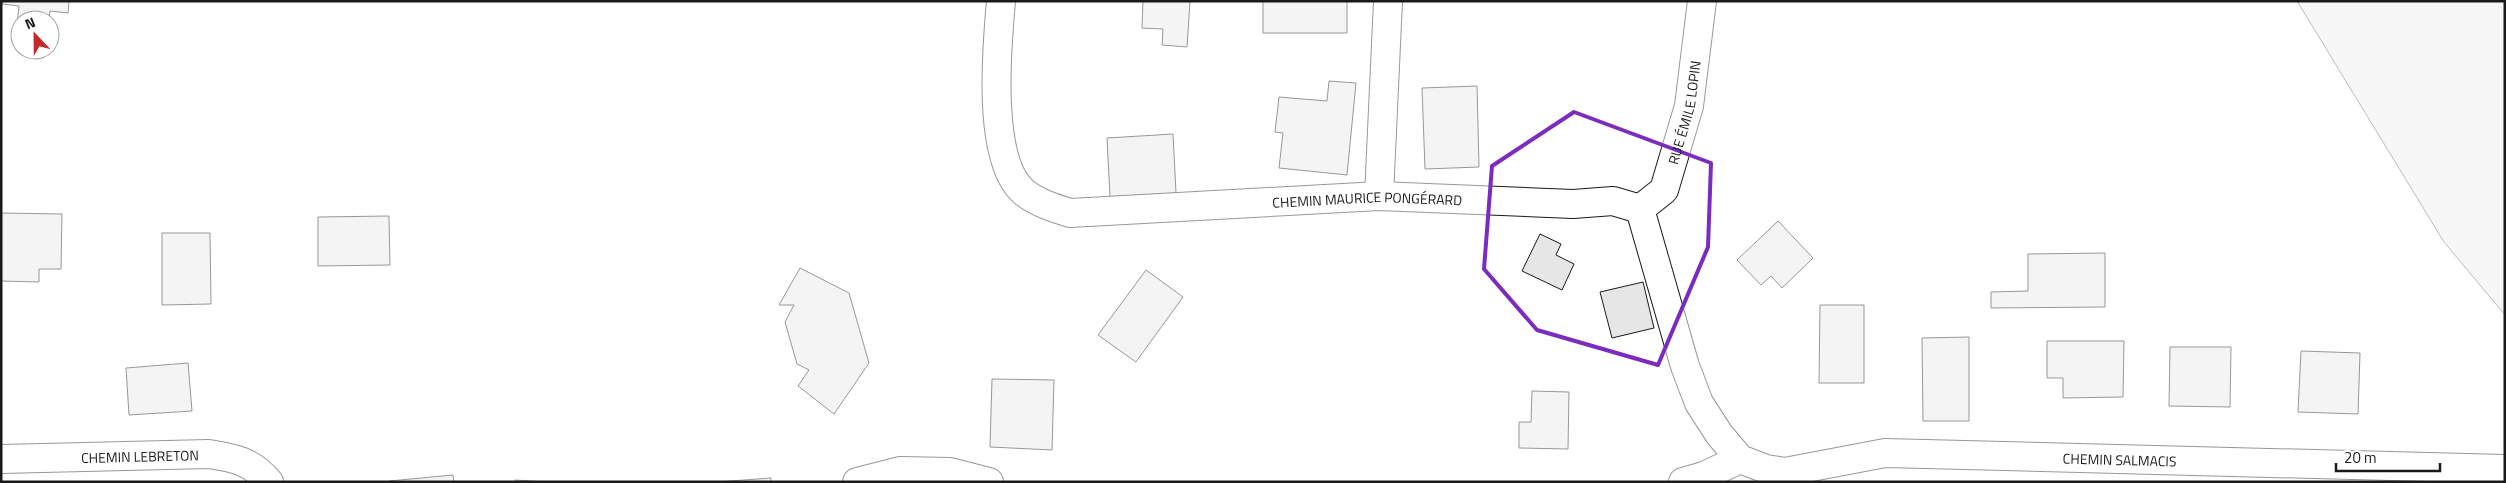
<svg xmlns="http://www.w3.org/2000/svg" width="2506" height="483" font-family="'Titillium Web',sans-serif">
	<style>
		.built { fill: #ededed; stroke: #6a6a6a }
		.building { fill: #e6e6e6; stroke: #1a1a1a }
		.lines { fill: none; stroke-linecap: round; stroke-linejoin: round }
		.street-casing { stroke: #1a1a1a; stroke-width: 30 }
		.street { stroke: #fff; stroke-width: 28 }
		.marked { fill: none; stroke: #7b2cbf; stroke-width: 4; stroke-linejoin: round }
		.labels { text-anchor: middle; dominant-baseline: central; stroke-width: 4; stroke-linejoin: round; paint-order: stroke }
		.street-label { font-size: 14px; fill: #1a1a1a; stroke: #fff }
	</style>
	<rect width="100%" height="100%" fill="#fff"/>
	<path class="built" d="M2297,1H2505V315L2444,242Z"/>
	<path class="building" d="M3,1H69L68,13L50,11L49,20H20V25H17L19,6L2,4Z
		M1143,1H1190L1187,47L1162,45L1163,29L1142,28Z
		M1263,1H1347V33H1263Z
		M1329,81L1356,83L1347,175L1279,168L1283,133L1275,132L1279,97L1327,101Z
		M1477,86L1479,167L1425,169L1422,88Z
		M1173,134L1176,193L1110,197L1107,138Z
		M1,213L62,214L61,269H39V282L1,281Z
		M389,216L390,265L318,266V217Z
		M1778,221L1813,258L1782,288L1771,276L1761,285L1737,260Z
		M162,233H210L211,304L162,305Z
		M1540,234L1561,244L1556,255L1574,264L1562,290L1522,271Z
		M2105,253V307L1991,308V292L2028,291V254Z
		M800,268L849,293L869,363L834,414L798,386L809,370L797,364L785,322L794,305H779Z
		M1146,270L1183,297L1136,362L1098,335Z
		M1643,282L1654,328L1612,338L1600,292Z
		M1820,305H1864V383H1819Z
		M1969,337V421H1923L1922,338Z
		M2047,341H2124L2123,397L2063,398V378H2047Z
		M2170,347H2231L2230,407L2169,406Z
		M2301,351L2360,353L2358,414L2298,412Z
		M188,363L192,411L129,415L126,368Z
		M992,379L1054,380L1052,450L990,447Z
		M1532,391L1569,392L1568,449L1519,448V422H1531Z
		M453,475L454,482H389V481Z
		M771,478V482H717Z
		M515,480L548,482H515Z"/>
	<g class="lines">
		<g class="street-casing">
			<g id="street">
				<path id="s1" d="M1001,1C997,46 986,162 1025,193C1038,203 1054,208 1070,213L1379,196L1573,204L1613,201L1640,209"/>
				<path d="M1379,196L1388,1"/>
				<path id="s2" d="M1640,209L1685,366L1699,403L1719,434L1740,459L1766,469L1785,472L1885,453L2505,469"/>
				<path id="s3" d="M1640,209L1664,190L1689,106L1702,1"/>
				<path id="s4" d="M1,459L209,454C235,458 251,461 269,482"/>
				<path d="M857,482L900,471L950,472L989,482"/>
				<path d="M1683,482L1704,476L1740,459"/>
			</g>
		</g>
		<use href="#street" class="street"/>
	</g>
	<path d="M0 0H2506V483H0ZM1574,112L1711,163L1708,247L1658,365L1537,330L1484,269L1492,166Z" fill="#fff" fill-opacity=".55" fill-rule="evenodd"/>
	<path class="marked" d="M1574,112L1711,163L1708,247L1658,365L1537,330L1484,269L1492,166Z"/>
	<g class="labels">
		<g class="street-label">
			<text stroke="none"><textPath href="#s3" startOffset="111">RUE ÉMILE LOPIN</textPath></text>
			<text stroke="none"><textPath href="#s1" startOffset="546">CHEMIN MAURICE PONGÉRARD</textPath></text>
			<text stroke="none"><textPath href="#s4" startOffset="139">CHEMIN LEBRETON</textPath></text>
			<text stroke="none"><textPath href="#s2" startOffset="656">CHEMIN SALMACIS</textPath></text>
		</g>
	</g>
	<rect width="2506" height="483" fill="none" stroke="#1a1a1a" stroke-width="5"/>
	<g transform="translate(35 35) rotate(338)"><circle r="24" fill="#ffffff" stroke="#a3a3a3"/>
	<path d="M0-4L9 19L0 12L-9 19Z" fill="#c62828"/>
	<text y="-8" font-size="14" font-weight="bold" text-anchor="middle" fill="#1a1a1a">N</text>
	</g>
	<path d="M2336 463v8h104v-8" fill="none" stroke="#1a1a1a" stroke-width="2.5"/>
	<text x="2344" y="463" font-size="15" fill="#1a1a1a" stroke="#ffffff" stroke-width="4" paint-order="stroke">20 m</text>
</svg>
